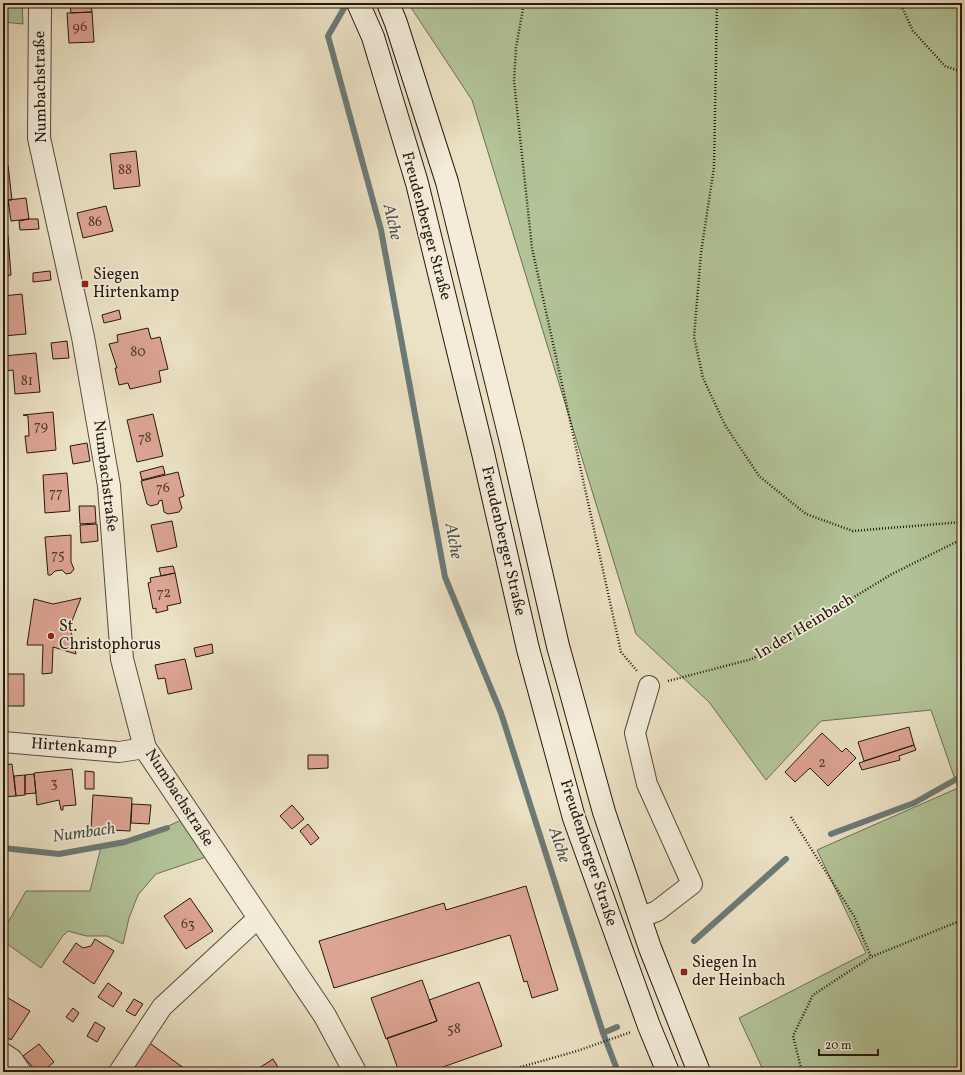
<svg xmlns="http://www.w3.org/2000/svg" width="965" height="1075" font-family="Vollkorn,serif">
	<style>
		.green { fill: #b2c498; stroke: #6c6e54 }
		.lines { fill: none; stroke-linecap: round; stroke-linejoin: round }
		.stream { stroke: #6c7a77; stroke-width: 6 }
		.building { fill: #dca493; stroke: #26170f }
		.minor-casing { stroke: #574a3c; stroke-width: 22 }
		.tertiary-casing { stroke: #574a3c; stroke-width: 24 }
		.secondary-casing { stroke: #26170f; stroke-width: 24 }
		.path { stroke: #26170f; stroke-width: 2.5; stroke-dasharray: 1 2; stroke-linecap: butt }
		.minor { stroke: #f2ecd9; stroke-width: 20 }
		.tertiary { stroke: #f2ecd9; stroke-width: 22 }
		.secondary { stroke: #f2ecd9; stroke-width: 22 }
		.poi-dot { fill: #8f2418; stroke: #f2ecd9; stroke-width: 1.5 }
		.labels { text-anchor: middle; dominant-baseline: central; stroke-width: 3.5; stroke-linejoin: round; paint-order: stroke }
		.number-label { font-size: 14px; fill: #543a30 }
		.street-label { font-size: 16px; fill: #26170f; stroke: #f2ecd9 }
		.poi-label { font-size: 16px; fill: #26170f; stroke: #f2ecd9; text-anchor: start }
		.water-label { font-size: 17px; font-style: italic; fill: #4f514c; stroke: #f2ecd9 }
	</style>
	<rect width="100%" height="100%" fill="#ebe1c4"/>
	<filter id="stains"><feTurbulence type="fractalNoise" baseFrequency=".005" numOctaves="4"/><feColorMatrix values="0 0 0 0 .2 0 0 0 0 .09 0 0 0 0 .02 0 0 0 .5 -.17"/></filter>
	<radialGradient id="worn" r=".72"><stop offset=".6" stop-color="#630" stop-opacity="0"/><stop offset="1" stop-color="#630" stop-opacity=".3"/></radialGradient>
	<path class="green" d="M3,3H22L23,24L3,22Z
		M408,3H962V1072H764L739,1018L866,953L817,850L958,788L931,710L821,721L766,780L709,702L636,634L472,100Z
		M189,816L215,854L156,874L138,895L129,918L123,944L107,936H86L68,931L62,937L41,968L3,941V931L26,891H90L101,847C132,840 161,831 189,816Z"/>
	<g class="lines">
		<path class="stream" d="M347,3L328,36L381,230L445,577L501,713L603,1033L618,1072
			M831,834L914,803L962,776
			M3,848L59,854L125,842L167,828
			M694,941L786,859
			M603,1033L617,1027"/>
	</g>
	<path class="building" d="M70,3H91L92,12L71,13Z
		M92,12L94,42L69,43L67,13Z
		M136,151L140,186L114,189L110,154Z
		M8,165L12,200H8L9,206L3,207V166Z
		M26,198L29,219L11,221L8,200Z
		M106,206L113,231L83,238L77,213Z
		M29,219H38L39,229L20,230L19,221Z
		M3,236H8L11,275L3,276Z
		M50,271L51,280L33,282V273Z
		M22,294L26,334L3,336V296Z
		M119,310L121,319L104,323L102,315Z
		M148,328L151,339L160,337L168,369L159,371L161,382L130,389L128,383L119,385L115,368H117L109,344L118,342L117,335Z
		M67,341L69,358L53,359L51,343Z
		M36,353L40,392L15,394L13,370L4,371L3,356Z
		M53,412L56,450L27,453L25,436H29L28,416L23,415Z
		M153,414L163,456L137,462L127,420Z
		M87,443L90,461L73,464L70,446Z
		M163,466L165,474L142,480L140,472Z
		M178,472L184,496L179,498L182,508L179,512L168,514L164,512L162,500L159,501L158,504L151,506L147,504L141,481Z
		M67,473L70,511L45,513L43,475Z
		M79,506H95L96,523L80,524Z
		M172,521L177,547L157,552L151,525Z
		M97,524L98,541L81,543L80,525Z
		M71,535V562L74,569L71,573L66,574L62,570L55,571L51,575H48L45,537Z
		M173,566L175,573L161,576L159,568Z
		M175,573L181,603L167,606L168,610L156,613V608L153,609L148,583L151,582L150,578Z
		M81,598L70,626L76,654L53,647L52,673L42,674L43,645H27L34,599L53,604Z
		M212,644L213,653L196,657L194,648Z
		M185,659L192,689L168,694L165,678L158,679L155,665Z
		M3,674H24V706H3Z
		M909,727L914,745L864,761L858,742Z
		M822,733L842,752L846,748L856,758L828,786L810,768L795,782L785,772Z
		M914,745L916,750L899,756L900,760L862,770L859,763Z
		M308,755H328V768L308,769Z
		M12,764L16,796L3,797V765Z
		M72,769L76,805L63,806V810H61L59,800L37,805L34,773Z
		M85,771L94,772V789H85Z
		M34,774L36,793L25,794V775Z
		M25,775V795L16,796L14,776Z
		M93,795L132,798L130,831L91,829Z
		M132,804L151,805L149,824L131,823Z
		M292,805L304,819L292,829L280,816Z
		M308,824L319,838L311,845L300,831Z
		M526,886L558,990L532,998L527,981L524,982L510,935L334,988L319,941L444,903L446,910Z
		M190,898L213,931L186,949L164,916Z
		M95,939L114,951L94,984L63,962L76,943L83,948L91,946Z
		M422,980L437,1021L386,1039L371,998Z
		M479,982L502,1046L429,1072H399L387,1038L437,1021L429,1000Z
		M108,983L122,993L113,1007L98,997Z
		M3,995L30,1011L11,1040L3,1035Z
		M134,999L143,1004L135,1016L126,1011Z
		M73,1008L79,1013L73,1022L66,1017Z
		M95,1022L105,1028L97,1042L87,1036Z
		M147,1041L185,1069L182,1072H138L129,1065Z
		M39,1044L54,1062L42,1072H37L23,1056Z
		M273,1059L281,1072H261L259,1068Z"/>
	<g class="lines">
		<g class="minor-casing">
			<path id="minor" d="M3,742L119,752L145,748
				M639,918L657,911L692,884L647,784L635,733L649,686
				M3,1053L12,1059L21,1072
				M119,1072L162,1007L258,918"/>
		</g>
		<g class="tertiary-casing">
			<path id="tertiary" d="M40,3L39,138L83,337L109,486L122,659L145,748L325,1016L355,1072"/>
		</g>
		<g class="secondary-casing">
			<path id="secondary" d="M358,3L373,37L417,183L483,453L528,649L574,818L649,1026L668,1072
				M388,3L396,23L447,182L512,446L558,646L604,812L650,948L699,1072"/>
		</g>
		<path class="path" d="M524,3L516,48L514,81L532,248L621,652L637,671
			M717,3L714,167L701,253L694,337L703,378L725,425L759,476L806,514L853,531L962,522
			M900,3L913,31L945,66L962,72
			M668,681L752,659L892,574L962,539
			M791,817L854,916L871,957
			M503,1072L577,1051L631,1032
			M802,1072L793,1036L813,995L871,957L962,920"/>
		<use href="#minor" class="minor"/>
		<use href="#tertiary" class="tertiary"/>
		<use href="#secondary" class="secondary"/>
	</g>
	<g class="poi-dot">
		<rect x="81" y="280" width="8" height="8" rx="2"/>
		<circle cx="51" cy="636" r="4"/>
		<rect x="680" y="968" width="8" height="8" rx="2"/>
	</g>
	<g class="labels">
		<g class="number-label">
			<text x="80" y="27">96</text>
			<text x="125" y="170">88</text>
			<text x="95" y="222">86</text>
			<text x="138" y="352">80</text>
			<text x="27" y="381">81</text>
			<text x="41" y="426">79</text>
			<text x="145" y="438">78</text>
			<text x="163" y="488">76</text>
			<text x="56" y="493">77</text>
			<text x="58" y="555">75</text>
			<text x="164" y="593">72</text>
			<text x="822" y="763">2</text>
			<text x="54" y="783">3</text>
			<text x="188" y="924">63</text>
			<text x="454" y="1029">58</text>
		</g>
		<g class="street-label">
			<text transform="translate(41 87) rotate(-91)">Numbachstraße</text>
			<text transform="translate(426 226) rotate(75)">Freudenberger Straße</text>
			<text transform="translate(105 476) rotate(83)">Numbachstraße</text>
			<text transform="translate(503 541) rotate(77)">Freudenberger Straße</text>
			<text transform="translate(805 627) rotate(-31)">In der Heinbach</text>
			<text transform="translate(74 747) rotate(4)">Hirtenkamp</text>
			<text transform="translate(179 798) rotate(57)">Numbachstraße</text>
			<text transform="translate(588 853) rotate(72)">Freudenberger Straße</text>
		</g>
		<g class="poi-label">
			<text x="93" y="275">Siegen<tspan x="93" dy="18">Hirtenkamp</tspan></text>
			<text x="59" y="627">St.<tspan x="59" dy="18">Christophorus</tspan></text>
			<text x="692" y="963">Siegen In<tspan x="692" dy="18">der Heinbach</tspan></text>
		</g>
		<g class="water-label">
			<text transform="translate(392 222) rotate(77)">Alche</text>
			<text transform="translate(453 541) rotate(80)">Alche</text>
			<text transform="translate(84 833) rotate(-8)">Numbach</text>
			<text transform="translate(559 845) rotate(72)">Alche</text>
		</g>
	</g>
	<rect width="965" height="1075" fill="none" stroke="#ebe1c4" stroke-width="16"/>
	<rect x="4" y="4" width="957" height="1067" fill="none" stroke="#26170f" stroke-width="2"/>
	<rect x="8" y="8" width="949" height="1059" fill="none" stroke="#26170f"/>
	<path d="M819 1049v6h59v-6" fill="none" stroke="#26170f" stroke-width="2"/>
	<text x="825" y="1049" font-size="12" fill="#26170f" stroke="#f2ecd9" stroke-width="3" paint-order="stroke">20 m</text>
	<rect width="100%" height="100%" filter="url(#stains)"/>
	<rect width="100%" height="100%" fill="url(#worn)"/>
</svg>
